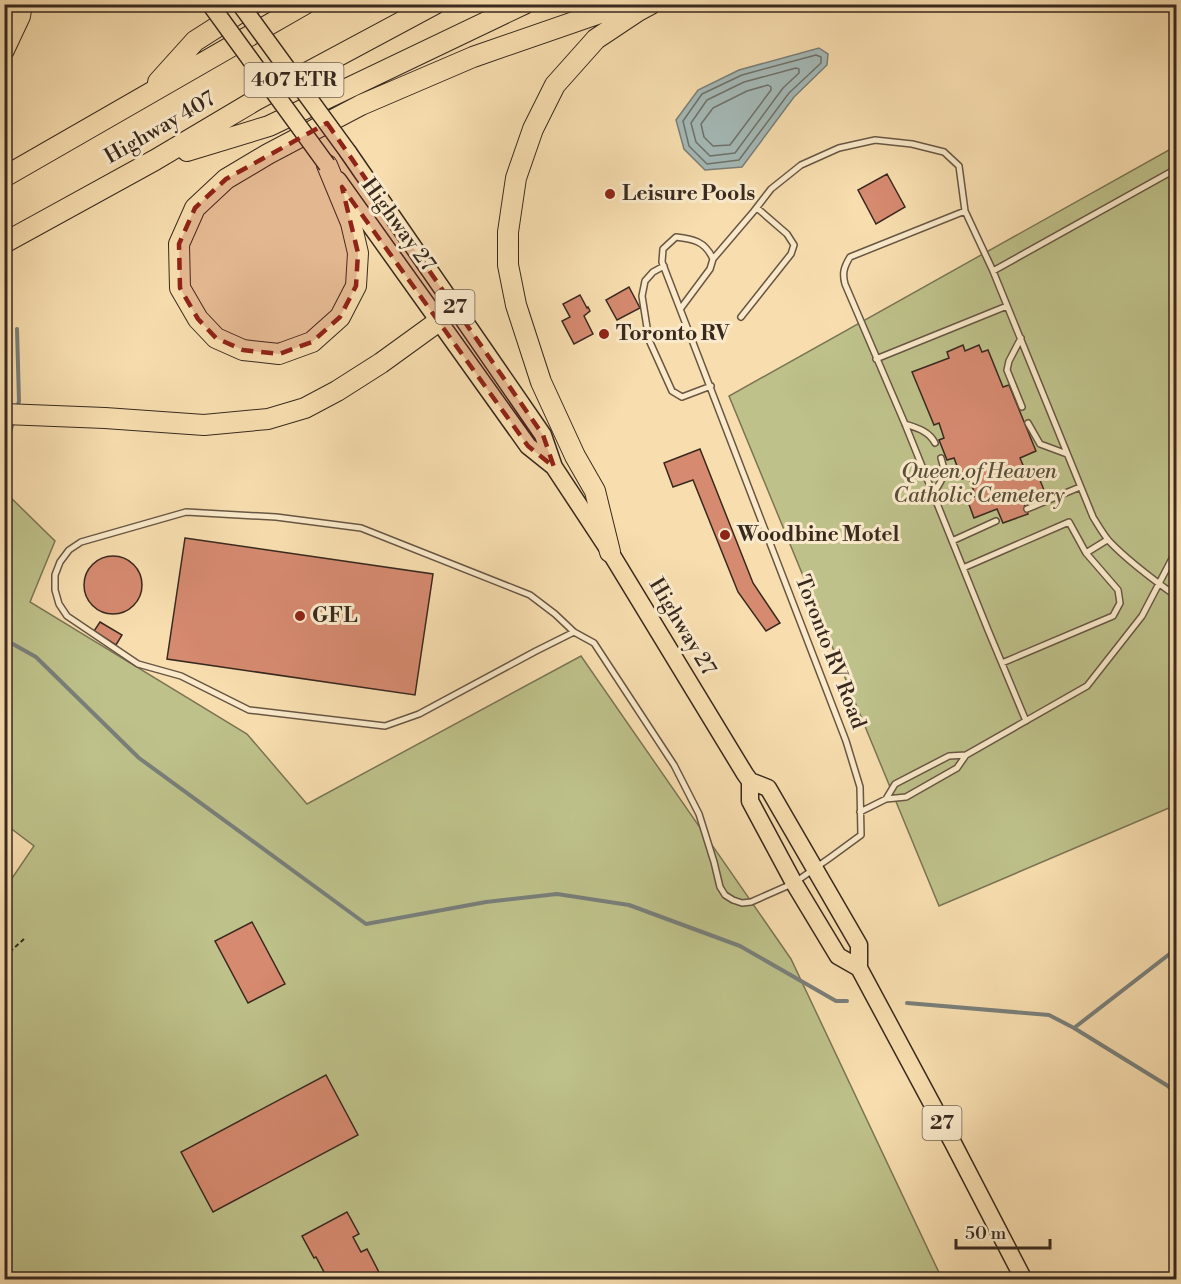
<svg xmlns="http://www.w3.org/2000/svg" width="1181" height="1284" font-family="'Libre Bodoni',serif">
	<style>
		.green { fill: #bec18a; stroke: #7b7554; stroke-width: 1.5 }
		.water { fill: #a4b9b7; stroke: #797f7a; stroke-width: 1.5 }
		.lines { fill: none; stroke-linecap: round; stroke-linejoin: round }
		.shore { stroke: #6e716b; stroke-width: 1.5 }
		.stream { stroke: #797f7a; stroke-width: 4 }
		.building { fill: #d68a70; stroke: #38291f; stroke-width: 1.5 }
		.lane-casing { stroke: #685643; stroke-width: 8 }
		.primary-casing { stroke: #38291f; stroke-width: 19 }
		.highway-casing { stroke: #38291f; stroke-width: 22 }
		.path { stroke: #38291f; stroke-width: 2; stroke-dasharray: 4.5 3; stroke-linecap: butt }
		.lane { stroke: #faeacb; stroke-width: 5 }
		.primary { stroke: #f8deaf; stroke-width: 16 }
		.highway { stroke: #f8deaf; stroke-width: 20 }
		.primary-bridge-casing { stroke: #38291f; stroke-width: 19; stroke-linecap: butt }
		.primary-bridge { stroke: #f8deaf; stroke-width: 16 }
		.marked { fill: #8f2418; fill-opacity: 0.2; stroke: #8f2418; stroke-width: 4.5; stroke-dasharray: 12 8; stroke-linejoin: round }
		.poi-dot { fill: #8f2418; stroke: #faeacb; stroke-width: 2 }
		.labels { text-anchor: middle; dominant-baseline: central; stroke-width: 6; stroke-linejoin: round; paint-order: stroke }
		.shield { fill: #faeacb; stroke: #726353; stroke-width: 1.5 }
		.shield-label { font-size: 20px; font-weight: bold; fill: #38291f }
		.street-label { font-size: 21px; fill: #38291f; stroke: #faeacb }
		.poi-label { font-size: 21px; font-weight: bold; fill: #38291f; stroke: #faeacb; text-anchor: start }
		.park-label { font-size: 21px; font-style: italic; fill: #5a4f3a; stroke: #faeacb }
	</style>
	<rect width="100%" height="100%" fill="#f8deaf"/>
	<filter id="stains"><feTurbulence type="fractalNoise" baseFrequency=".00333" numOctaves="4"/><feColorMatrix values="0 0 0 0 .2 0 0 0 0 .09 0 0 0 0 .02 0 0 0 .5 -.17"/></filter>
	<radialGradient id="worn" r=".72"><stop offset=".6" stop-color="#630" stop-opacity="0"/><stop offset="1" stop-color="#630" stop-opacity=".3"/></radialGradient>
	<path class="green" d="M1176,146V805L939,906L729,396Z
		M5,492L55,541L30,602L247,734L307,804L581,656L791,959L942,1279H5L4,890L34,846L5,824Z"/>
	<path class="water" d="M819,48L828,54L827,65L794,97L742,167L705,170L684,149L676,120L698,90L739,70Z"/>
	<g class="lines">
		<path class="shore" d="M816,55L821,57V63L789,93L739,160L707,164L689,146L683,121L702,94L742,75Z
			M796,68L799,69V73L783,88L735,153L710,156L696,142L691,123L707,100L744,82Z
			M768,85L771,87V90L730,145L713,146L704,137L701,124L713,108L747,91Z"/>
		<path class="stream" d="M17,409L19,401L17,329
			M4,453L13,422
			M4,639L36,657L139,758L366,924L486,902L557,894L629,905L740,946L836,1001H847
			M907,1003L1049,1015L1074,1028L1168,1086L1176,1094
			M1074,1028L1176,949"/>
	</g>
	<path class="building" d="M887,174L905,207L876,224L858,190Z
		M629,287L640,308L617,320L606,300Z
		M580,295L587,308L588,307L590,311L584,316L593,334L574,344L562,321L570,317L563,304Z
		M963,345L965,351L979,345L982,352L988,350L1003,387L1009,385L1036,451L1020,458L1026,472L1035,468L1044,490L1022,499L1028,514L1003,523L997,509L974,518L967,499L976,496L968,477L962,479L954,458L947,460L939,440L944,438L939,423L934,425L912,372L949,358L947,352Z
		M700,449L753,583L780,623L766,631L738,592L693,480L673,487L664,463Z
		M185,538L433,574L415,695L167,659Z
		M84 585a29 29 0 1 1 58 0a29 29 0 1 1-58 0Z
		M100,622L122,635L116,645L94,631Z
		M252,922L285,984L248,1003L215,941Z
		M326,1075L358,1135L213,1212L181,1152Z
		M347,1212L359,1234L353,1237L361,1252L367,1249L383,1280H316L315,1277L324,1272L316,1257L314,1258L302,1236Z"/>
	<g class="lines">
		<g class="lane-casing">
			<path id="lane" d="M965,211L850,257C844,267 842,273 845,284L905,424L988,630L1026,721
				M713,259L754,211L771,189L801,165L839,148L875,140L912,144L944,152L959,166L965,211L993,271L1176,169
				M664,266L653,272L645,281L642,296L649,340L672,391L682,397L711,386
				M993,271L1093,517C1098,525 1103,534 1109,541C1127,560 1155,581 1176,596
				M741,317L791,254L794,245L787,234L757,208
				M1021,338L1009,361L1007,370L1022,407
				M876,359L1007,306
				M1028,423L1040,444L1067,454
				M905,424C917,428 929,431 935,443
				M933,494C942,480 947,475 941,458
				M1027,509L1080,487
				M952,541L996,521
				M963,568L1069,522L1086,553
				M574,632L536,651L419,714L385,726L249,710L181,676L138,664L67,616L59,604L55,590V575L60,562L69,550L81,542L186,512L276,517L361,528L530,595L555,614L574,632L594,643L674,765L699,814L714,862L720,887L725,895L733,900L742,903L751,902L794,883L831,857L861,835L860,787L846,741L662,262L663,249L676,237C693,239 705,241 713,259L710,269L681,308
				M1002,663L1113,616L1120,603L1118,590L1086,553L1107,540
				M886,799L895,784L949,756L966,755L1087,686L1142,616L1176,551
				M860,812L886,799L906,797L957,768L966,755"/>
		</g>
		<g class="primary-casing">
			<path id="primary" d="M348,152L543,435L554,467L610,552L745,774L750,781L768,788L859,945V968L953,1143L1024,1280
				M338,180L528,446L553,466
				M750,781V801L794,883L838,956L859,968"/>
		</g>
		<g class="highway-casing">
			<path id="highway" d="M4,50L20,16L22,4
				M158,82L195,41L253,4
				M187,151L269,126L524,4
				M327,165L351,223L358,253L356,286L340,317L312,342L279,354L243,350L216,338L198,319L180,288L179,244L195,208L226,179L268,154L361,105L473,57L626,4
				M4,177L305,4
				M4,243L155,160L256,100L435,4
				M4,414L105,418L204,425L268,419L305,408L337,391L381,363L439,321L453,304
				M610,552L595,491L575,456L541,382L516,305L508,265V232L516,178L533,129L555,85L596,39L638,11L651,4"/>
		</g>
		<path class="path" d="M4,957L24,939"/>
		<use href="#lane" class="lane"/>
		<use href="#primary" class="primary"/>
		<use href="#highway" class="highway"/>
		<g class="primary-bridge-casing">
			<path id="primary-bridge" d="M210,4L327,165
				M240,4L348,152"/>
		</g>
		<use href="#primary-bridge" class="primary-bridge"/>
	</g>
	<path class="marked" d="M327,123L543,435L554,467L528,446L342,187L358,253L356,286L340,317L312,342L279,354L243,350L216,338L198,319L180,288L179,244L195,208L226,179Z"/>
	<g class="poi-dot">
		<circle cx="610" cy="194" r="6"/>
		<circle cx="604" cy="334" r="6"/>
		<circle cx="725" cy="535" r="6"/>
		<circle cx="300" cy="616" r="6"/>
	</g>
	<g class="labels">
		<g class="shield">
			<rect x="244.5" y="63" width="99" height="34" rx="4.5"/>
			<rect x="435.5" y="290" width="39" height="34" rx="4.5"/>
			<rect x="922.5" y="1106" width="39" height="34" rx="4.5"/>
		</g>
		<g class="shield-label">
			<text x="294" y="80">407 ETR</text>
			<text x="455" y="307">27</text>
			<text x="942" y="1123">27</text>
		</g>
		<g class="street-label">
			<text transform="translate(160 128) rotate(-30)">Highway 407</text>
			<text transform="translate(398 225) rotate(54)">Highway 27</text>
			<text transform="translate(682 627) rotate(59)">Highway 27</text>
			<text transform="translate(830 652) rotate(69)">Toronto RV Road</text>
		</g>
		<g class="poi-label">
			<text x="622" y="194">Leisure Pools</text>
			<text x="616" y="334">Toronto RV</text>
			<text x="737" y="535">Woodbine Motel</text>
			<text x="312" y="616">GFL</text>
		</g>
		<g class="park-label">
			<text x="979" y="472">Queen of Heaven<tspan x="979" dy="24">Catholic Cemetery</tspan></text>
		</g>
	</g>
	<rect width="1181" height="1284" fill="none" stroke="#f8deaf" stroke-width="24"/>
	<rect x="6" y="6" width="1169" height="1272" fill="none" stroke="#38291f" stroke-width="3"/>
	<rect x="12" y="12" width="1157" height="1260" fill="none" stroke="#38291f" stroke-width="1.5"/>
	<path d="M956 1239v9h94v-9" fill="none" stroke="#38291f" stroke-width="3"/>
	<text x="965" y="1239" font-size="18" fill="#38291f" stroke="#faeacb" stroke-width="4.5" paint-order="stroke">50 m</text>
	<rect width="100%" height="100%" filter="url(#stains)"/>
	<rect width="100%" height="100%" fill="url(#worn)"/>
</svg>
